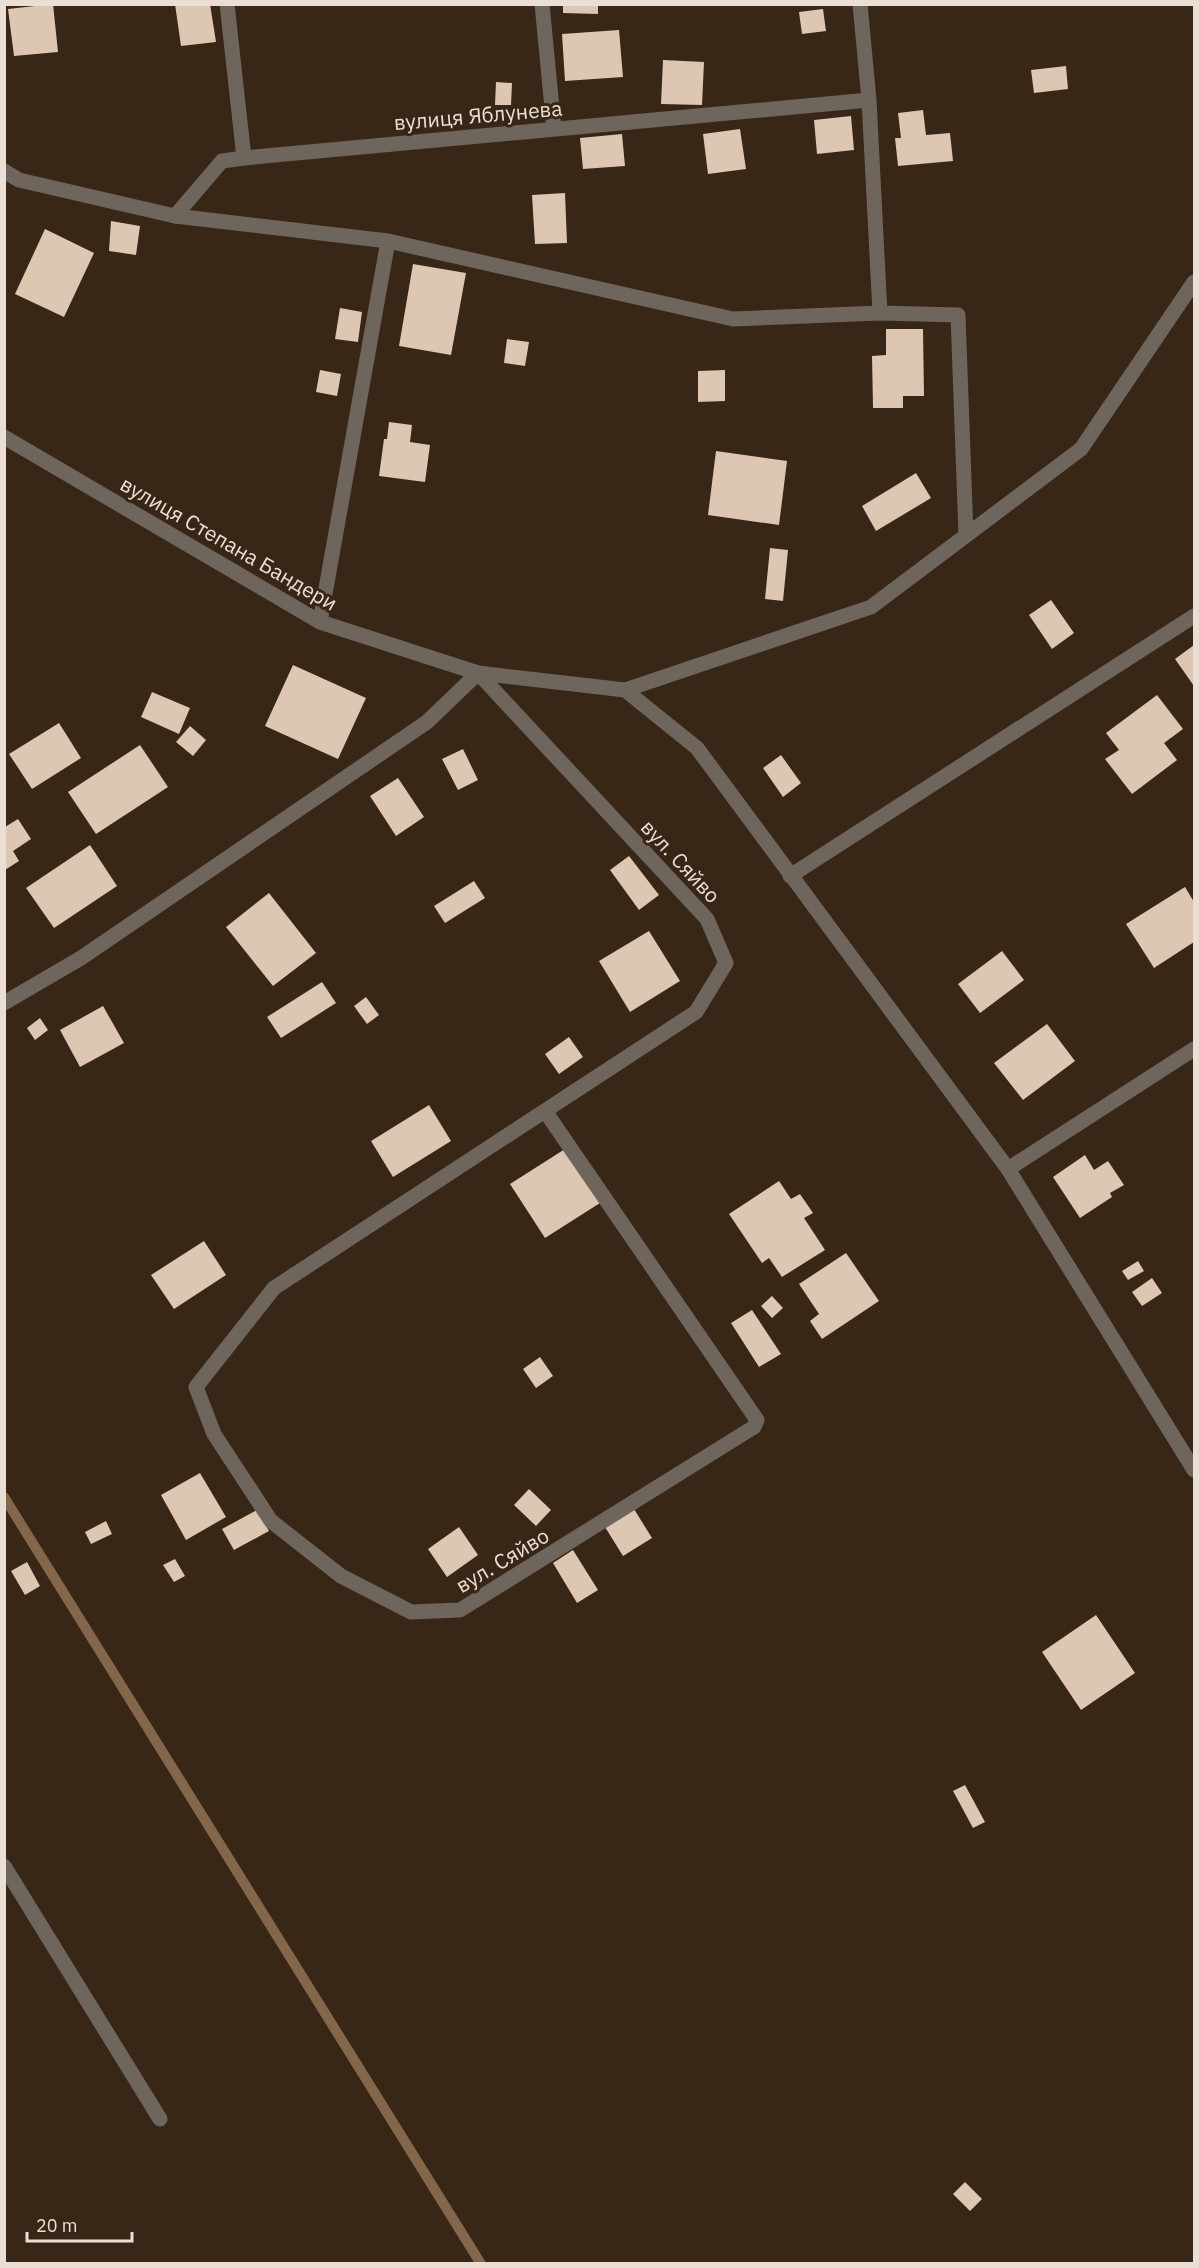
<svg xmlns="http://www.w3.org/2000/svg" width="1199" height="2268" font-family="'IBM Plex Sans',sans-serif">
	<style>
		.lines { fill: none; stroke-linecap: round; stroke-linejoin: round }
		.stream { stroke: #84664b; stroke-width: 10 }
		.building { fill: #ddc6b2 }
		.lane { stroke: #6e655d; stroke-width: 15 }
		.street { stroke: #6e655d; stroke-width: 15 }
		.labels { text-anchor: middle; dominant-baseline: central; stroke-width: 6; stroke-linejoin: round; paint-order: stroke }
		.street-label { font-size: 21px; fill: #ebdfd5; stroke: #382616 }
	</style>
	<rect width="100%" height="100%" fill="#382616"/>
	<g class="lines">
		<path class="stream" d="M4,1497L481,2264"/>
	</g>
	<path class="building" d="M53,4L58,52L14,56L8,9Z
		M175,4H210L216,42L181,46Z
		M563,4H598V14L563,13Z
		M823,9L826,31L802,34L799,12Z
		M619,30L623,77L565,81L562,34Z
		M663,60L704,62L702,105L661,104Z
		M1066,66L1068,89L1034,93L1031,70Z
		M496,82L512,83L511,105H495Z
		M923,110L926,135L950,133L953,161L898,166L895,138H901L898,113Z
		M851,116L854,150L817,154L814,120Z
		M740,129L746,169L708,174L703,134Z
		M622,134L625,166L583,169L580,138Z
		M565,193L567,243L535,244L532,195Z
		M111,221L140,226L136,255L109,251Z
		M45,229L94,253L64,317L15,294Z
		M413,264L466,273L451,355L399,346Z
		M340,308L362,312L358,342L335,339Z
		M886,329H923L924,396H903V408H873L872,356L886,355Z
		M507,339L529,342L525,366L504,363Z
		M320,370L341,374L337,396L316,392Z
		M725,370V401L698,402V371Z
		M389,422L412,425L410,442L430,445L425,482L379,476L384,439H387Z
		M716,451L787,461L779,525L708,515Z
		M916,473L931,498L876,531L862,506Z
		M770,548L788,550L783,601L765,599Z
		M1051,600L1074,633L1052,649L1029,615Z
		M1194,645V686L1175,659Z
		M293,665L366,698L338,759L265,726Z
		M152,692L190,708L179,734L141,717Z
		M1157,695L1183,729L1164,743L1177,760L1132,794L1105,759L1119,750L1106,733Z
		M59,723L81,758L32,789L9,754Z
		M190,726L206,740L193,756L176,742Z
		M140,745L168,787L96,834L68,792Z
		M463,749L478,780L458,790L442,759Z
		M781,755L801,783L783,797L763,768Z
		M398,778L424,817L396,836L370,796Z
		M18,819L31,839L13,851L19,861L5,870V827Z
		M90,845L117,886L54,928L26,888Z
		M629,856L659,895L639,910L610,870Z
		M474,881L485,898L445,923L434,906Z
		M1185,887L1194,902V942L1154,968L1126,924Z
		M269,893L316,953L273,986L226,927Z
		M649,931L680,981L630,1012L599,961Z
		M1002,951L1024,980L980,1013L958,984Z
		M322,982L336,1003L281,1038L267,1017Z
		M366,997L379,1015L367,1024L354,1006Z
		M103,1006L124,1043L80,1067L60,1030Z
		M40,1018L48,1030L35,1040L27,1028Z
		M1047,1024L1075,1061L1023,1100L994,1063Z
		M569,1037L583,1057L559,1074L545,1054Z
		M429,1105L451,1141L393,1177L371,1141Z
		M565,1149L600,1203L545,1238L510,1184Z
		M1085,1155L1094,1170L1108,1161L1124,1185L1110,1193L1112,1197L1080,1218L1053,1177Z
		M779,1181L791,1199L800,1194L813,1213L804,1218L825,1250L782,1277L769,1258L762,1263L729,1214Z
		M204,1241L226,1275L174,1309L151,1275Z
		M846,1253L879,1301L822,1339L810,1321L819,1314L799,1284Z
		M1138,1261L1144,1271L1128,1280L1122,1271Z
		M1152,1278L1162,1293L1142,1306L1132,1292Z
		M772,1296L783,1308L772,1318L761,1306Z
		M752,1310L781,1354L759,1367L731,1323Z
		M540,1357L553,1376L536,1388L523,1369Z
		M200,1473L226,1517L186,1540L161,1495Z
		M529,1489L551,1510L536,1526L514,1505Z
		M634,1509L652,1538L623,1556L605,1527Z
		M257,1510L269,1531L234,1550L222,1529Z
		M106,1521L112,1534L91,1544L85,1532Z
		M459,1527L478,1555L447,1577L428,1549Z
		M573,1550L598,1590L577,1603L553,1563Z
		M175,1559L185,1576L174,1582L163,1565Z
		M27,1562L40,1586L25,1595L11,1571Z
		M1096,1615L1135,1673L1081,1710L1042,1652Z
		M965,1785L985,1822L973,1828L953,1791Z
		M965,2182L982,2199L970,2211L953,2194Z"/>
	<g class="lines">
		<path class="lane" d="M175,216L222,161L244,158
			M478,673L707,919L726,963L696,1012L274,1288L196,1387L214,1434L271,1521L341,1576L411,1612L460,1610L754,1427L757,1420L545,1111"/>
		<path class="street" d="M227,4L244,158L869,100
			M542,4L554,129
			M860,4L869,100L880,313
			M4,171L19,180L175,216L388,241L733,319L880,313L958,315L966,535
			M4,437L320,622L478,673L625,690L697,748L1008,1169L1194,1470
			M320,622L388,241
			M625,690L871,607L1081,449L1194,282
			M790,876L1194,616
			M4,1003L81,958L427,722L478,673
			M1008,1169L1194,1049
			M4,1866L160,2119"/>
	</g>
	<g class="labels">
		<g class="street-label">
			<text transform="translate(478 115) rotate(-5)">вулиця Яблунева</text>
			<text transform="translate(229 543) rotate(30)">вулиця Степана Бандери</text>
			<text transform="translate(681 861) rotate(47)">вул. Сяйво</text>
			<text transform="translate(502 1560) rotate(-31)">вул. Сяйво</text>
		</g>
	</g>
	<rect width="1199" height="2268" fill="none" stroke="#ebdfd5" stroke-width="12"/>
	<path d="M27 2232v9h105v-9" fill="none" stroke="#ebdfd5" stroke-width="3"/>
	<text x="36" y="2232" font-size="18" fill="#ebdfd5" stroke="#382616" stroke-width="4.5" paint-order="stroke">20 m</text>
</svg>
